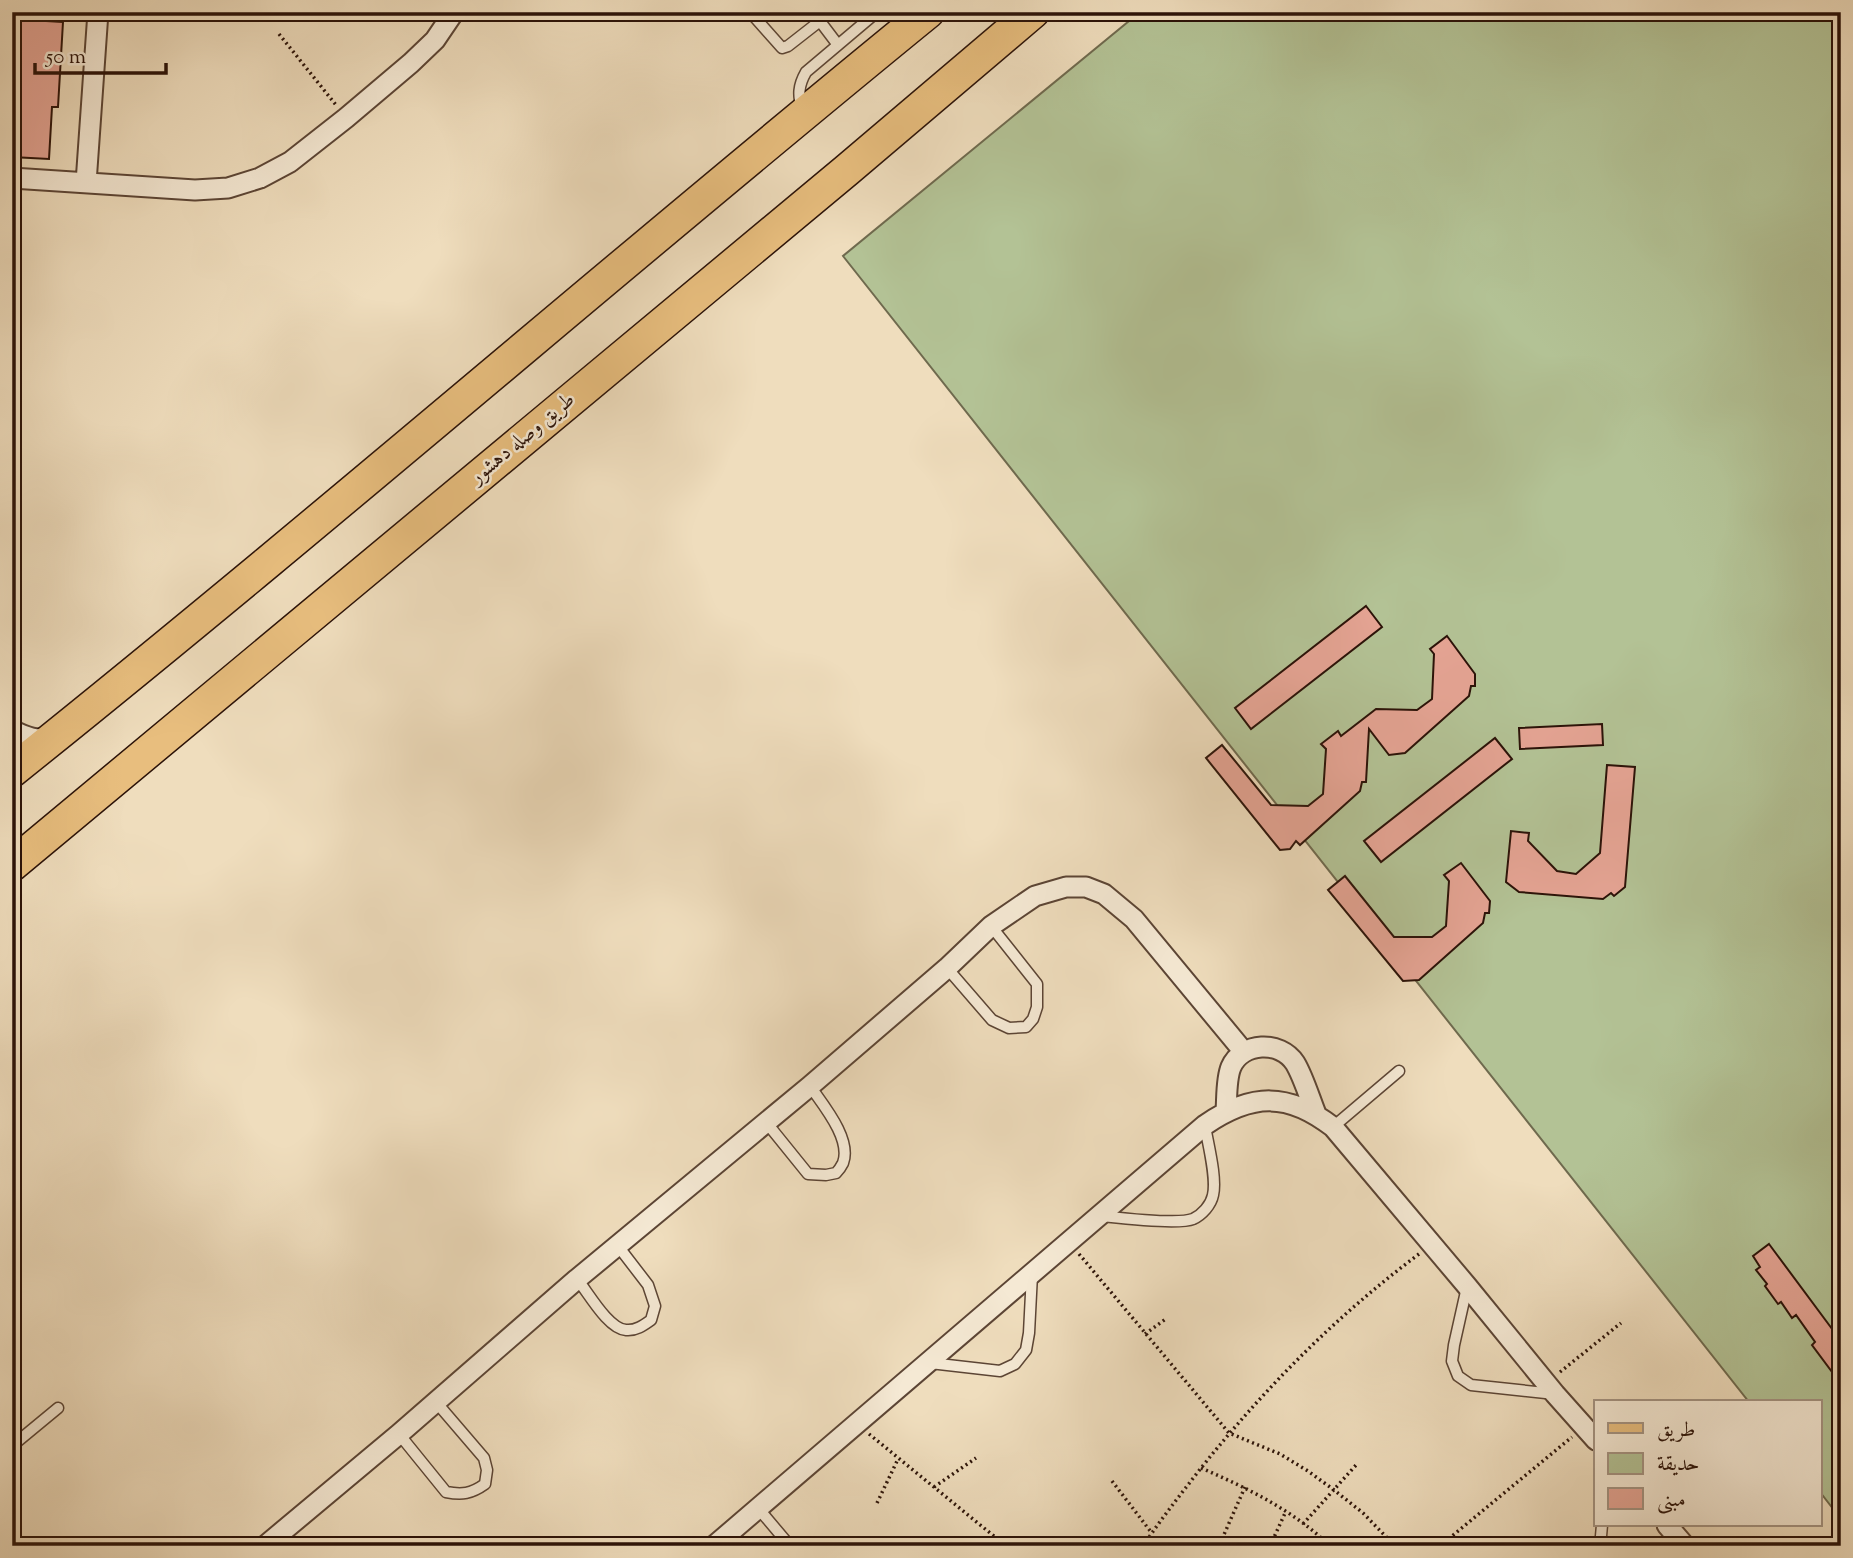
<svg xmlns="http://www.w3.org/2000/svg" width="1853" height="1558" font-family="'Sorts Mill Goudy',Amiri,serif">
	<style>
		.green { fill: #b3c295; stroke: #6f6a4e; stroke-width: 2 }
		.building { fill: #e5a494; stroke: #2b1208; stroke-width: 2 }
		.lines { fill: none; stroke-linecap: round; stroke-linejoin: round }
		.lane-casing { stroke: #5c4535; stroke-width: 13 }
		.street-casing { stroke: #5c4535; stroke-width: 23 }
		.primary-casing { stroke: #2b1208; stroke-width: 35 }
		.path { stroke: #2b1208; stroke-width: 3.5; stroke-dasharray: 2 3.5; stroke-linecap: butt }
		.lane { stroke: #f5e9d4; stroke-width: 10 }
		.street { stroke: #f5e9d4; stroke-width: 19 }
		.primary { stroke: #e8be7e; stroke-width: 32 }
		.labels { text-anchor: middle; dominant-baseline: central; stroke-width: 5; stroke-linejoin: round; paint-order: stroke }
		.street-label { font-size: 21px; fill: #2b1208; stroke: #f5e9d4 }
	</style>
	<rect width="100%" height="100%" fill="#efddbd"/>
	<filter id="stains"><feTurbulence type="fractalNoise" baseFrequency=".00286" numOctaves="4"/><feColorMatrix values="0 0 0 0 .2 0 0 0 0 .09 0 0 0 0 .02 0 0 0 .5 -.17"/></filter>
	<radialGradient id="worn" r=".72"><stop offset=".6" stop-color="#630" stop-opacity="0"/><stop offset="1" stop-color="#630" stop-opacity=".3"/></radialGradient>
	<path class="green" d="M1140,12H1841V1519L1820,1492V1402H1749L843,256Z"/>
	<path class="building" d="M12,19L63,22L58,107H52L49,159L12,157Z
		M1366,606L1382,627L1251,729L1235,708Z
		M1447,636L1475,674V686H1471L1469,696L1405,753L1389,755L1369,729L1366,782H1362L1360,791L1300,845L1296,841L1290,849L1280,850L1206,758L1222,745L1271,805L1308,806L1323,794L1326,749L1321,744L1338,731L1341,736L1376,709L1417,710L1432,699L1434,654L1430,649Z
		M1602,724L1603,745L1520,749L1519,728Z
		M1495,738L1512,759L1381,862L1364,841Z
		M1607,765L1635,767L1625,887L1614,896L1611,893L1603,899L1519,892L1506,882L1511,831L1529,833L1528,841L1557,871L1576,874L1600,853Z
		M1461,863L1490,901L1489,913H1485L1483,923L1419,980L1403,981L1328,890L1345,876L1394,937H1432L1446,926L1449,881L1444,875Z
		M1769,1244L1841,1341V1384L1812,1345L1815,1342L1796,1315L1792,1318L1781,1302L1778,1304L1765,1286L1767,1284L1756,1270L1760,1267L1753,1256Z"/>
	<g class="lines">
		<g class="lane-casing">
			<path id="lane" d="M750,12L782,48L788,46L820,21
				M813,12L838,45
				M802,110C798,95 798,86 806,72L877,12
				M947,968L992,1020L1009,1028L1026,1027L1033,1019L1037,1007V984L991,926
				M766,1122L808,1174L826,1175L836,1173C839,1170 841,1167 843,1163C852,1139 823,1105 810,1086
				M1333,1127L1399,1071
				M1101,1216C1120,1218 1178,1225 1193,1219C1202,1215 1211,1205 1213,1195C1217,1178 1208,1144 1205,1126
				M577,1279C588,1292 608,1329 626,1330C636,1331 644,1325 651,1320L655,1306L648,1285L618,1246
				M1467,1287L1454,1345L1452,1361L1458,1376L1471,1385L1555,1394
				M930,1363L1000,1371L1015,1364L1026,1350L1029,1333L1032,1274
				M399,1434L446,1492C462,1495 471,1494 485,1484L487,1470L484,1458L436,1402
				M12,1446L58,1408
				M758,1508L790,1546
				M1602,1525L1601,1536L1603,1546"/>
		</g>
		<g class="street-casing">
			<path id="street" d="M12,178L195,190L228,188L260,178L290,162L346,118L411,63L435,40L454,12
				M86,183L98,12
				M12,730C27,738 37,741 54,737
				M1226,1111C1227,1098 1226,1079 1231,1067C1242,1042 1280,1040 1295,1063C1303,1076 1310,1099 1316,1114
				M1667,1525L1685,1546
				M265,1546L399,1434L577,1279L810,1086L947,968L991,926L1035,896L1066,887H1086L1104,894L1134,919L1244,1052
				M714,1546L1205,1125C1252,1093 1288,1092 1333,1127L1467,1286L1555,1394L1596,1440"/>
		</g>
		<g class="primary-casing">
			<path id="primary" d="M12,771C322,523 621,262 928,12
				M12,865L847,170L1033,12"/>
		</g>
		<path class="path" d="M279,34L336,105
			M1079,1254L1229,1433L1280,1454L1308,1471L1334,1490L1363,1513L1395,1546
			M1145,1334L1167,1318
			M1560,1372L1621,1323
			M869,1434L1006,1546
			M1201,1468C1247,1488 1293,1510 1330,1546
			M1112,1481L1151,1532
			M934,1487L976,1458
			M877,1503L898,1459
			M1303,1524L1357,1464
			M1222,1539L1245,1487
			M1143,1546C1161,1519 1181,1494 1201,1468C1266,1387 1335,1317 1419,1254
			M1149,1546C1187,1537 1223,1536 1261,1546
			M1270,1546L1286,1511
			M1440,1546L1572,1437"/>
		<use href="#lane" class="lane"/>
		<use href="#street" class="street"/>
		<use href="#primary" class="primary"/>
	</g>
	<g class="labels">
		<g class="street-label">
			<text transform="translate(523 439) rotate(-40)">طريق وصله دهشور</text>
		</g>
	</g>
	<rect width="1853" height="1558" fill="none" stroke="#efddbd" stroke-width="42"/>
	<rect x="14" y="14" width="1825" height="1530" fill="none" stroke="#2b1208" stroke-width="3.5"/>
	<rect x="21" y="21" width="1811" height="1516" fill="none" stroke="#2b1208" stroke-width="2"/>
	<rect x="1594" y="1400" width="228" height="126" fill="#f5e9d4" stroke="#a49382" stroke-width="2"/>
	<rect x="1608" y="1423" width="35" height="10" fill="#e8be7e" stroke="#a49382" stroke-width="2"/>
	<text x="1657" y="1436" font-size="21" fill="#2b1208">طريق</text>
	<rect x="1608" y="1453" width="35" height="21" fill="#b3c295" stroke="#a49382" stroke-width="2"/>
	<text x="1657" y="1470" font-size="21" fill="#2b1208">حديقة</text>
	<rect x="1608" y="1488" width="35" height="21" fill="#e5a494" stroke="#a49382" stroke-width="2"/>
	<text x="1657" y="1506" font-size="21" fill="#2b1208">مبنى</text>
	<path d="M35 63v10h131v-10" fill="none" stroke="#2b1208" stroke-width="3.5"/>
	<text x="46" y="63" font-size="21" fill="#2b1208" stroke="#f5e9d4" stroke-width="5" paint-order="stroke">50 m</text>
	<rect width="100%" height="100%" filter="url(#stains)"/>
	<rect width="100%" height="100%" fill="url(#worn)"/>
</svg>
